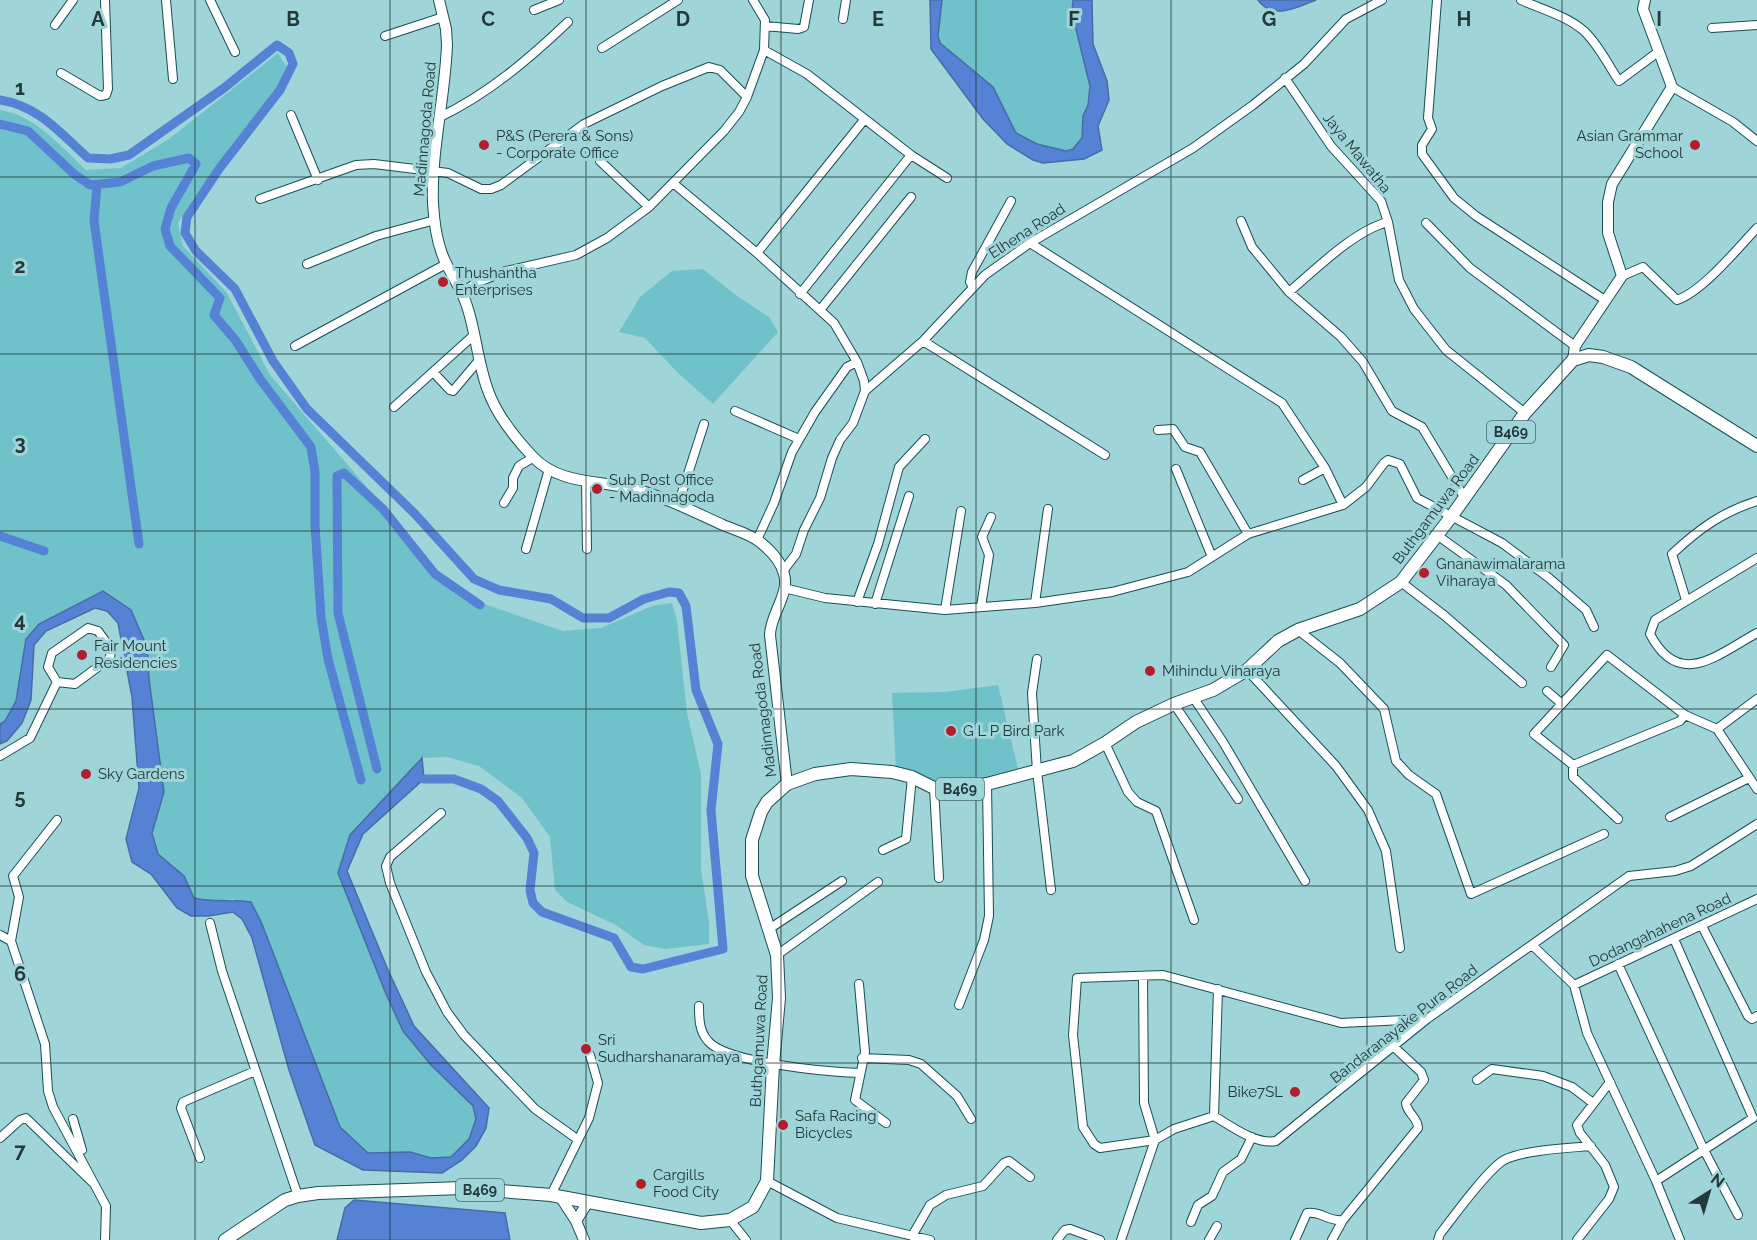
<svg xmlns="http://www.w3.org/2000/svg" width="1757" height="1240" font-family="Raleway,sans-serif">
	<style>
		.green { fill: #6fc2c9 }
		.water { fill: #5682d5; stroke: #476ca6; stroke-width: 1.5 }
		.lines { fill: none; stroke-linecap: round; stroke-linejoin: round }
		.canal { stroke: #5682d5; stroke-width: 9 }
		.minor-casing { stroke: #194f53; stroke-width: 10 }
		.tertiary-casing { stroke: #194f53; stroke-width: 12 }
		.primary-casing { stroke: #194f53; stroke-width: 14 }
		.minor { stroke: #fff; stroke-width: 8 }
		.tertiary { stroke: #fff; stroke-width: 10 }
		.primary { stroke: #fff; stroke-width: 12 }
		.grid { fill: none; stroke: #23393a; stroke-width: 1.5; stroke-opacity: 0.55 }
		.poi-dot { fill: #b11f2f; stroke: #9fd4d9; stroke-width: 2 }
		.labels { text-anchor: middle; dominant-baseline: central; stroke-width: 6; stroke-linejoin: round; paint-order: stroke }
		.shield { fill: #9fd4d9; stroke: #48686a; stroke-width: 1.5 }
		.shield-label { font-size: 14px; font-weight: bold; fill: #23393a }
		.street-label { font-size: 15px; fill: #23393a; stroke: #9fd4d9 }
		.poi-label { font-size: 15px; fill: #23393a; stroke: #9fd4d9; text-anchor: start }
		.grid-label { font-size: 20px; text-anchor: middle; font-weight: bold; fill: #23393a; stroke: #9fd4d9; stroke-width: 6; stroke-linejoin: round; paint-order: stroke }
	</style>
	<rect width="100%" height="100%" fill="#9fd4d9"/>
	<path class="green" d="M942,0H1073L1072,13L1090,86L1088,105L1083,116L1082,138L1073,149L1066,151L1037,144L1016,133L993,87L940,43L938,36Z
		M278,53L289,71L193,199L178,223L183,246L227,293L270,375L392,516L443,580L487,605L563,631L601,628L652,606L672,603L677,621L687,713L701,774V869L709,923V944L665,949L644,945L616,925L567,902L555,890L550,837L522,798L479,766L447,757L422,758L350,835L338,873L403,1031L431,1065L473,1106L476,1119L469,1139L452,1157L431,1158L410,1152L368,1153L340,1127L262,924L233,899L209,902L194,898L184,876L158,854L152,833L164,792L149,679L147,647L103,591L26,639C23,661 20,713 0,724V110C36,116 60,146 86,170L121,168L169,139Z
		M703,269L737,296L769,317L778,332L713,404L677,372L645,338L619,332L640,297L672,271Z
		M998,685L1019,773L986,782L935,786L896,769L892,693L945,692Z"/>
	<path class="water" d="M930,0H942L938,36L940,43L993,87L1016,133L1037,144L1066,151L1073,149L1082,138L1083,116L1088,105L1090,86L1072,13L1073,0H1092L1093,44L1107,81L1109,100L1098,126L1102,150L1084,159L1043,163L1033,160L1007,144L983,119L931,49Z
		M1258,0H1316C1298,7 1273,21 1258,0Z
		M103,591L131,610L147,647L149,679L164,792L152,833L158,854L184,876L194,898C213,903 232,899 251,902L262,924L340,1127L368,1153L410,1152L431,1158L451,1157L469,1139L476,1119L473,1106L431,1065L403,1031L386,994L338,873L350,835L422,758L424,779L363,834L347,871L388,970L414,1026L489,1108L486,1128L476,1146L462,1160L442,1173L363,1170L315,1145L289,1070L252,938L242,919L233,912L208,916H191L177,908L151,874L132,862L126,839L139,788L132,697L118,623L107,611L95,608L46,631L34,645L31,700L22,723L7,741L0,744V724L5,721L16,701L26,639L39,624Z
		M354,1200L505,1213L510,1240H337L345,1208Z"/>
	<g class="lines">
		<path class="canal" d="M0,100C39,106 60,133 88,158L110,159L129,155L224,88L277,45L289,53L293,64L280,90L219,169L187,217L185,233L196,251L235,289L273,361L307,409L415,514L474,579L499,590L551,599L583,618H609L644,599L669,592L679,593L686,606L696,690L718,744L711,810L723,949L643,969L631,967L614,938L542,912L533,903L530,890L534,853L527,838L498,801L481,789L454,779H424
			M0,124L28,131L74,174L90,185L120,182L153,166L189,158L196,164L171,208L165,229L170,246L220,298L214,315L236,341L260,379L311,447L315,472V525L321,617L328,659L361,780
			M97,185L94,221L139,544
			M0,536L44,551
			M377,769L338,613L337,476L344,473L383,509L435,574L480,605"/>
		<g class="minor-casing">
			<path id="minor" d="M166,0L173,79
				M210,0L235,52
				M1437,0L1428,118L1432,129L1422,145V154L1454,198L1476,216L1605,300
				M1521,0C1541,9 1567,16 1584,31C1599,45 1608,65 1619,81L1658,52
				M534,10L559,0
				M843,19L846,0
				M55,25L73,0
				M765,26L798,29L804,27L809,0
				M1712,28L1757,25
				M385,36L443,17
				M602,48L678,0
				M764,50L807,74L911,155L947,178
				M61,73L100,96L106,95L108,89L105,0
				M1285,78L1331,146L1381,201L1388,222L1399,280L1414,309L1446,350L1525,413
				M1672,87L1733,122L1757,141
				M291,115L318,180
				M440,117C488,94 529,59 568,22
				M600,161L649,207
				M673,183L757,253L834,323L857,362L864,381L865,391
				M260,199L356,165L374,164L448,173L481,189H491L501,185L584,124L662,86L709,67L720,70L747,97
				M1241,221L1252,247L1289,292L1341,337L1363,362L1392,411L1422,427L1464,497
				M1426,223L1470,268L1575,346
				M1030,243L1282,403L1325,468L1343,505
				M757,253L864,120
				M307,264L376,236L435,220
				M1622,276L1643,267L1677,300C1703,291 1737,249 1757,228
				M973,287L970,282L972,272L1011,201
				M462,292L476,283L506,271L576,255L607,238L649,207L724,131L739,112L747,97L764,50L765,20L753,0
				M1289,292C1315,270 1355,230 1388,222
				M800,294L911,155
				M820,310L911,197
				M923,341L1105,455
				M295,346L446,264
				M433,372L450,390L453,391L480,359
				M394,407L474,335
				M735,411L799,439
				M1158,430L1173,429L1185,447L1200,452L1248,534
				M1176,469L1212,557
				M1303,480L1325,468
				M586,481L587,549
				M504,503L513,488V478L519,466L534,457
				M678,505L704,424
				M1437,535L1506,585L1564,645L1551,667
				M757,540L774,503L792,452L815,412L847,367L857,362
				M526,549L549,469
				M1757,558L1655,620L1650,634C1679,690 1717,655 1757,633
				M783,571L796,554L804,530L820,498L832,458L840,440L853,423L865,391L923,341L985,275L1030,243L1193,148L1253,105L1304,64L1346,19L1382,0
				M1401,582L1445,616L1522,683
				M784,588L825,598L945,610L1035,603L1112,592L1188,572L1248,534L1343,505L1366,487L1384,463L1388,460L1400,464L1417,498L1502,543L1549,578L1586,610L1594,627
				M1686,600L1672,554C1699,529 1722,512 1757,501
				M857,602L878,544L899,467L925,439
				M1035,603L1048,509
				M875,604L909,496
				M981,607L989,555L982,537L991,517
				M945,610L961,511
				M88,628L98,631L111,649L110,658L75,684L57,682L48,667L52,653Z
				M1298,630L1340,663L1384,709L1396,761L1409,775L1436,794L1471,894L1604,834
				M1037,659L1032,693L1037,771L1051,890
				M1247,670L1336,766L1368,810L1386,851L1400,948
				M1547,691L1562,704
				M1193,697L1223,742L1305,881
				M1174,704L1238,799
				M1685,715L1680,721L1573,765L1534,734L1607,655L1685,715L1717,729L1757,789
				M1717,729L1757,699
				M1105,743L1128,792L1137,802L1156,811L1194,920
				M0,756L30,738L57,682
				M1573,765V777L1618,819
				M934,788L939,878
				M441,813L390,857L386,866L390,883L426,972L447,1012L464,1035L535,1109L577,1139
				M1670,817L1749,778
				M57,820L13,876L19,897L11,941L45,1044L48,1091L53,1107L106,1206L105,1240
				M883,850L906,839L912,777
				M210,923L222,971L298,1196
				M1702,926L1748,1016L1752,1019L1757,1016
				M769,929L842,881
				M0,935L11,941
				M1532,945L1574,985L1587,1033L1656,1181L1680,1240
				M777,955L878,882
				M1618,964L1704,1150L1738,1215
				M1143,976L1144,1103L1155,1140
				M859,984L865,1052L855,1100L886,1123
				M1574,985L1757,899
				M959,1005L984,940L989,916L987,784
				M699,1006C699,1018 699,1031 708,1041C726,1063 829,1072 859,1073
				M862,1058L909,1060L921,1064L957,1096L971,1119
				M1477,1080L1492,1069L1543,1076L1572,1087L1593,1103
				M1214,1116L1218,989
				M73,1119L82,1150
				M0,1138L20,1120L26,1118L92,1182
				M1155,1140L1100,1148L1094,1144L1083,1127L1073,1035L1077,978L1163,975L1341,1023L1426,1019
				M200,1158L181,1108L183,1102L255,1071
				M767,1181L837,1218L930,1240
				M1656,1181L1753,1118L1674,939
				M551,1195L589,1118L598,1083L590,1055
				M730,1220L746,1240
				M1191,1222L1198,1205L1212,1196L1223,1172L1241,1159L1252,1137
				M912,1236L930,1205L946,1195L983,1186L1004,1163L1009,1161L1030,1177
				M1057,1240L1065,1230L1070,1229L1100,1240
				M1121,1240L1155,1140L1174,1129L1214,1116C1231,1126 1256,1145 1276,1141L1427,1019L1629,876L1675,871L1691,866L1757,824
				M1209,1240L1217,1226
				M1295,1240L1307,1213C1322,1211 1328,1222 1343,1220L1418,1128C1418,1117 1407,1114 1406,1103L1424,1080L1421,1072L1394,1047
				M1332,1240L1343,1220
				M1438,1240L1440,1234C1454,1216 1487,1170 1504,1160C1523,1150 1568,1148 1591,1146
				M1577,1240L1609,1199L1614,1187L1605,1165L1580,1133L1577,1125L1610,1082"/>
		</g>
		<g class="tertiary-casing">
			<path id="tertiary" d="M439,0L446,29L447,45C445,98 431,151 433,203C434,222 437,244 445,261C452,276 462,290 467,306C477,336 478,369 491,398C500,419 517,440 533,457C560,485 599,480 635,489C665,497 694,512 723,525C735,530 750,534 760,542C770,550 781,562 784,574C790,594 770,615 770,635L787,784
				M1573,360L1575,346L1622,276L1608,233V202L1612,184L1672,87L1643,9L1645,0
				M561,1198L576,1221L584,1240
				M576,1221L588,1202"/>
		</g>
		<g class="primary-casing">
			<path id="primary" d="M225,1240L285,1200L298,1196L318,1193L462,1188L551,1195L701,1223L730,1220L753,1207L767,1181L773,1065L779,998L777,955L752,876V840L761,812L767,802L787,784L815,774L851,769L892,772L912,777L934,788L952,790L987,784L1073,761L1105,743L1136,722L1174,704L1213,690L1247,670L1278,641L1298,630L1360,609L1401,582L1451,517L1525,413L1573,360L1589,355L1603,357L1631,367L1757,446"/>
		</g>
		<use href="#minor" class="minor"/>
		<use href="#tertiary" class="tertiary"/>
		<use href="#primary" class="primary"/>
	</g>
	<path class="grid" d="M195,0V1240M390,0V1240M586,0V1240M781,0V1240M976,0V1240M1171,0V1240M1367,0V1240M1562,0V1240M0,177H1757M0,354H1757M0,531H1757M0,709H1757M0,886H1757M0,1063H1757"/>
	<g class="poi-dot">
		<circle cx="484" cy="145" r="6"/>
		<circle cx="1695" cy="145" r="6"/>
		<circle cx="443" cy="282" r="6"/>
		<circle cx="597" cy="489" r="6"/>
		<circle cx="1424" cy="573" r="6"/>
		<circle cx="82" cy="655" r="6"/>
		<circle cx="1150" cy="671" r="6"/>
		<circle cx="951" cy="731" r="6"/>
		<circle cx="86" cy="774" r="6"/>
		<circle cx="586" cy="1049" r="6"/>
		<circle cx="1295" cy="1092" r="6"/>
		<circle cx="783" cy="1125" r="6"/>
		<circle cx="641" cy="1184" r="6"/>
	</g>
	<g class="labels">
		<g class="shield">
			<rect x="1487" y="421" width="48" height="22" rx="4.5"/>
			<rect x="936" y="778" width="48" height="22" rx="4.5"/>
			<rect x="456" y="1179" width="48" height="22" rx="4.5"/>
		</g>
		<g class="shield-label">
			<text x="1511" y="432">B469</text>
			<text x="960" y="789">B469</text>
			<text x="480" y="1190">B469</text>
		</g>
		<g class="street-label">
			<text transform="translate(425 129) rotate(-85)">Madinnagoda Road</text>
			<text transform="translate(1357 153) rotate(51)">Jaya Mawatha</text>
			<text transform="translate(1027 231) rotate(-33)">Elhena Road</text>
			<text transform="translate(1436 509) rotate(-53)">Buthgamuwa Road</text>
			<text transform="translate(763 710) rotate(-97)">Madinnagoda Road</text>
			<text transform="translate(1660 930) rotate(-25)">Dodangahahena Road</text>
			<text transform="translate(1404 1024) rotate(-38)">Bandaranayake Pura Road</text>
			<text transform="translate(759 1041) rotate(-87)">Buthgamuwa Road</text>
		</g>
		<g class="poi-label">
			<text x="496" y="136">P&amp;S (Perera &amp; Sons)<tspan x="496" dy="17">- Corporate Office</tspan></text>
			<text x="1683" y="136" text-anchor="end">Asian Grammar<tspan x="1683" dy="17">School</tspan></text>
			<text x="455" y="273">Thushantha<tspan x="455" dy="17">Enterprises</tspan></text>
			<text x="609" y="480">Sub Post Office<tspan x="609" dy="17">- Madinnagoda</tspan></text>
			<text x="1436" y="564">Gnanawimalarama<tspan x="1436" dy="17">Viharaya</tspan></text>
			<text x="94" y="646">Fair Mount<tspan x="94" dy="17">Residencies</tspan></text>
			<text x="1162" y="671">Mihindu Viharaya</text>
			<text x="963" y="731">G L P Bird Park</text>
			<text x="98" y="774">Sky Gardens</text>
			<text x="598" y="1040">Sri<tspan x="598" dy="17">Sudharshanaramaya</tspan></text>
			<text x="1283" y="1092" text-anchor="end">Bike7SL</text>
			<text x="795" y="1116">Safa Racing<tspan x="795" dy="17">Bicycles</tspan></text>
			<text x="653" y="1175">Cargills<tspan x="653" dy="17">Food City</tspan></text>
		</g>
	</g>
	<g class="grid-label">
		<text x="98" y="26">A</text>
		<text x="293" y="26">B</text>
		<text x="488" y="26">C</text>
		<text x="683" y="26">D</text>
		<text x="878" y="26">E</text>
		<text x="1074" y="26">F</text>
		<text x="1269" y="26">G</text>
		<text x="1464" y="26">H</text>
		<text x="1659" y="26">I</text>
		<text x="20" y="95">1</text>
		<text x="20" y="273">2</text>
		<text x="20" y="450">3</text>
		<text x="20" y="627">4</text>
		<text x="20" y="804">5</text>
		<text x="20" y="981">6</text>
		<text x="20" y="1158">7</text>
	</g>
	<g transform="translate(1709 1192) rotate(37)" stroke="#9fd4d9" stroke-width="4.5" paint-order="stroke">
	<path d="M0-4.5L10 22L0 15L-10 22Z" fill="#23393a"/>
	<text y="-9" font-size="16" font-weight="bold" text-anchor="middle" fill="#23393a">N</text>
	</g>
</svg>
